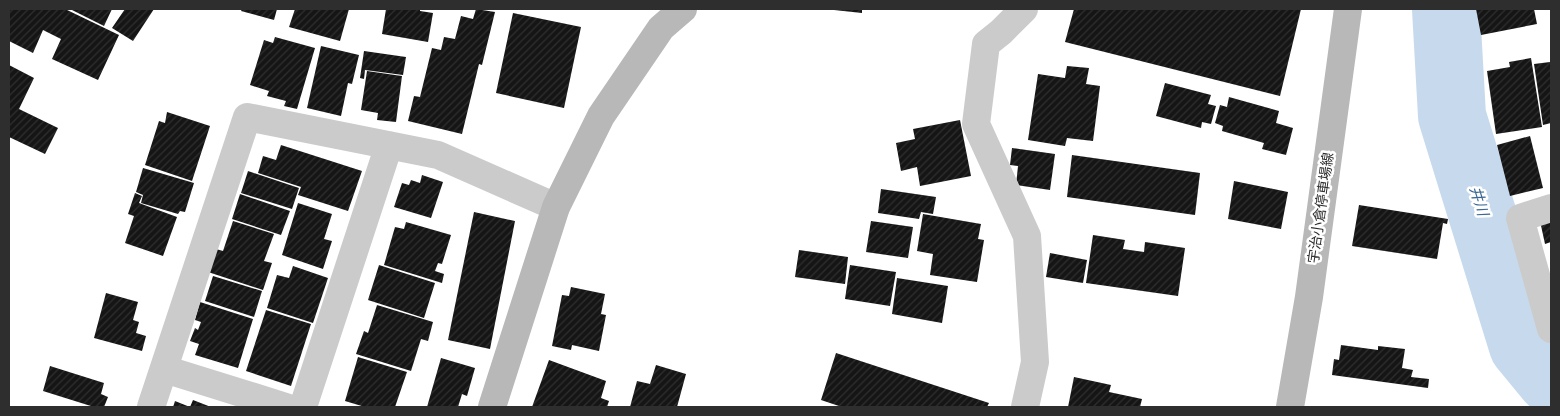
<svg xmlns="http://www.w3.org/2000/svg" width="1560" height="416" font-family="Figtree,'Noto Sans JP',sans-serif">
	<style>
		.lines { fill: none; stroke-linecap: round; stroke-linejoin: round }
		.river { stroke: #c7daed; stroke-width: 68 }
		.building { fill: url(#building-hatch) }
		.street { stroke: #cbcbcb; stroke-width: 28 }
		.secondary { stroke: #b8b8b8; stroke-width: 28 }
		.labels { text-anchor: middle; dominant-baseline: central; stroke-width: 5; stroke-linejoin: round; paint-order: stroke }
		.street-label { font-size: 14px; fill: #2e2e2e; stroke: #fff }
		.water-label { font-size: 15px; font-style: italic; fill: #396794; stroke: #fff }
	</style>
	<defs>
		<pattern id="building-hatch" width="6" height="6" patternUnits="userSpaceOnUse" patternTransform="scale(1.25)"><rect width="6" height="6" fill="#151515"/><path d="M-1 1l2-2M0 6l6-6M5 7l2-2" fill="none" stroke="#2f2f2f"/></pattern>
	</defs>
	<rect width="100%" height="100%" fill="#fff"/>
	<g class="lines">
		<path class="river" d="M1446,9L1452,116L1523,346L1551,380"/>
	</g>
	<path class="building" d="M9,9H65L119,35L98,80L52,59L61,39L43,30L33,53L9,41Z
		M70,9H112L104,26Z
		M125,9H154L133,41L112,28Z
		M242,9H277L274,20L241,11Z
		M295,9H349L340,41L289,27Z
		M386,9H420V11L433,13L428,42L382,34Z
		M476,9L495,12L482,65L479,64L462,134L408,121L414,96L420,97L432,48L441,50L444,37L455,39L461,16L473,19Z
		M834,9H862V13L834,10Z
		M1074,9H1301L1280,96L1065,42Z
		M1476,9H1534L1537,24L1481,35Z
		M513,13L581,27L564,108L496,93Z
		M275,37L315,48L297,109L284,106L286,101L267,96L269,91L250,85L264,40L273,43Z
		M321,46L359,55L352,84L348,83L341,116L307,108Z
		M364,51L406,57L403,75L365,70L364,79L360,78Z
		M1531,58L1542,127L1496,134L1487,71L1510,67L1509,62Z
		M1550,62L1551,73V123L1543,125L1534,64Z
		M9,65L34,78L19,109L58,128L45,154L9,137Z
		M1067,66L1089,68L1086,84L1100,86L1093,141L1067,138L1065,146L1028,140L1038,74L1065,78Z
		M367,71L402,76L396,122L377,120L378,113L361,110Z
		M1165,83L1211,95L1208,104L1216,106L1211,124L1202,122L1201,128L1156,116Z
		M1229,97L1279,111L1276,123L1293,128L1286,155L1262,149L1264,143L1222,131L1223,126L1215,123L1220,105L1227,107Z
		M167,112L210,126L192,181L145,165L159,121L165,123Z
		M960,120L971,176L920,186L917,167L901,171L896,143L915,139L913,129Z
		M1530,136L1543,188L1510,196L1497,145Z
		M281,145L362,171L348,211L298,195L301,187L258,173L263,156L276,160Z
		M1012,148L1055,154L1050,190L1016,185L1018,166L1010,165Z
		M1072,155L1200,173L1195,215L1067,197Z
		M143,168L194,183L185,212L180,211L178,214L141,203L143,195L136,192Z
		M248,171L299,188L292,209L241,193Z
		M422,175L443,182L431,218L394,207L402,183L409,185L411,180L420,183Z
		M1234,181L1288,192L1281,229L1228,219Z
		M881,189L936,197L933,214L921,212L919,219L878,213Z
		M135,193L142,196L139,203L177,217L163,256L125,243L134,216L128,214Z
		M240,194L290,211L281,235L232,219Z
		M298,203L332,214L324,239L332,241L323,269L282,255Z
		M1359,205L1448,219L1447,224L1443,223L1437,259L1352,246Z
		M474,212L515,221L490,349L448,340Z
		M923,214L981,224L978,239L984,240L977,282L930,275L933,254L917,251Z
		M1551,219V242L1545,244L1540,221Z
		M233,221L274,234L264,261L272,263L263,290L208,272L216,249L223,251Z
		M871,221L913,227L908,258L866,252Z
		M406,222L451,235L442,264L438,263L435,271L444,274L442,283L384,265L395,227L404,229Z
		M1093,235L1125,240L1123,249L1144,252L1145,242L1185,248L1178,296L1086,283Z
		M799,250L848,257L845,284L795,277Z
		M1050,253L1087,260L1083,283L1046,277Z
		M379,265L435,283L424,318L368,300Z
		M850,265L896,272L890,306L845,299Z
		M293,266L328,278L313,323L267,308L277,275L289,278Z
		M213,276L262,291L254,317L205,301Z
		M897,278L948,286L942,323L892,314Z
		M571,287L605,294L601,314L606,315L599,351L572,345L571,350L552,346L562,295L569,296Z
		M106,293L138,302L133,320L139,322L136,333L146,336L142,351L94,338Z
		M200,302L253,319L238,368L195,355L199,344L190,341L195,328L198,330L201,322L195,320Z
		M377,305L433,322L428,341L421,339L411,371L356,354L364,331L368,333Z
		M266,310L311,324L291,386L246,371Z
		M1341,345L1378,350V346L1405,349L1402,368L1413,370L1411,377L1429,379L1428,388L1332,375L1334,359L1339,360Z
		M836,353L989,403L987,407H842L821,400Z
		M358,357L407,372L395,407H365L345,401Z
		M441,358L475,368L467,396L462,394L458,407H427Z
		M549,360L606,381L601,398L609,401L607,407H532Z
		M656,365L686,374L677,407H630L637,381L650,384Z
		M50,366L104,383L101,394L108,397L104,407H94L43,391Z
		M1074,377L1111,385L1109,392L1142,399L1140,407H1068Z
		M193,400L211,407H173L175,401L190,407Z"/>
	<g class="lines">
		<path class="street" d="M1024,9L1001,32L986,44L976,124L1027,236L1035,362L1025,407
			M1551,208L1520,218L1551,329
			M164,369L286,407
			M151,407L247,117L438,155L556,207
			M303,407L389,145"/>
		<path class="secondary" d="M492,407L556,207L601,116L661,28L683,9
			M1290,407L1309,297L1348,9"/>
	</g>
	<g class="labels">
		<g class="street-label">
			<text transform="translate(1321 208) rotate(-82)">宇治小倉停車場線</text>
		</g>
		<g class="water-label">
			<text transform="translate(1479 201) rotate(73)">井川</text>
		</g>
	</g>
	<rect width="1560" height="416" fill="none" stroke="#2e2e2e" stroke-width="20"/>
</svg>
